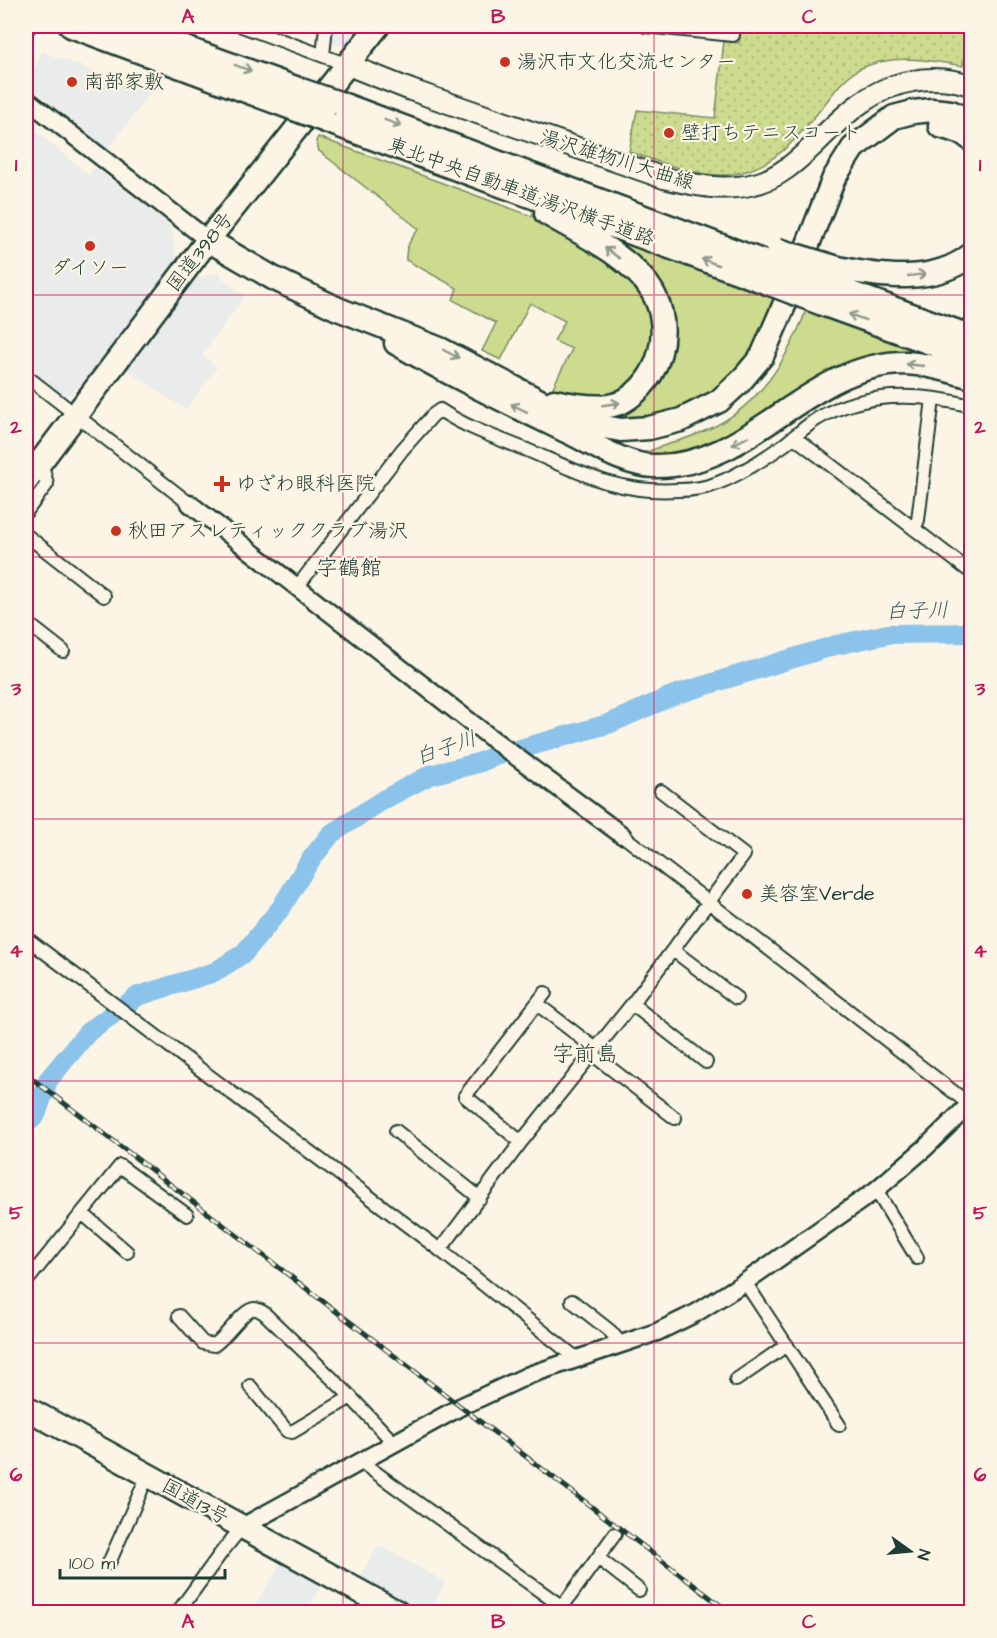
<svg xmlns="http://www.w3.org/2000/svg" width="997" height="1638" font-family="'Architects Daughter','Klee One',sans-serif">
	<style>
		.built { fill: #eaebeb }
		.green { fill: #cddb8f; stroke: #768c62; stroke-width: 1.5 }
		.park { fill: url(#park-dots); stroke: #768c62; stroke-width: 1.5 }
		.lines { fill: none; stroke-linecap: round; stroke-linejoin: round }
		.river { stroke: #8cc3ea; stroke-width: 20 }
		.street-casing { stroke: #1f3d34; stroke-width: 16 }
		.secondary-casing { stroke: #1f3d34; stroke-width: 21 }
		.primary-casing { stroke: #1f3d34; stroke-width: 24 }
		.highway-casing { stroke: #1f3d34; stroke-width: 27 }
		.street { stroke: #fcf5e5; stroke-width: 12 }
		.secondary { stroke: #fcf5e5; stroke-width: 16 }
		.primary { stroke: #fcf5e5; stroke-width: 20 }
		.highway { stroke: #fcf5e5; stroke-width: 22 }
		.rail-casing { stroke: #1f3d34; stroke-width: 5 }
		.rail { stroke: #fcf5e5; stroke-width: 3; stroke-dasharray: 9; stroke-linecap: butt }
		.highway-bridge-casing { stroke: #1f3d34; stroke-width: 27; stroke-linecap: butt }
		.highway-bridge { stroke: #fcf5e5; stroke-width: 22 }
		.oneway { stroke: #8e998c }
		.grid { fill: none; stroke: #c2185b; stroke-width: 1.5; stroke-opacity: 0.55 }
		.poi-dot { fill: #c8321e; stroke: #fcf5e5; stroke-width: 2 }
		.labels { text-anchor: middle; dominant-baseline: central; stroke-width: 4.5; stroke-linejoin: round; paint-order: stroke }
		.poi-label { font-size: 20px; fill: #1f3d34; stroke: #fcf5e5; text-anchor: start }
		.street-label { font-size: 20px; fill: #1f3d34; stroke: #fcf5e5 }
		.water-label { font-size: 21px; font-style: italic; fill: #3a5e62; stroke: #fcf5e5 }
		.quarter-label { font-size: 22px; fill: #1f3d34; stroke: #fcf5e5 }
		.neatline { fill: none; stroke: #c2185b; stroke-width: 2 }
		.grid-label { font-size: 20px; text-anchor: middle; font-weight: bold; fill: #c2185b }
	</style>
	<defs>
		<pattern id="park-dots" width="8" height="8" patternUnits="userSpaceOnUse" patternTransform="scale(1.5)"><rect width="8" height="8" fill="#cddb8f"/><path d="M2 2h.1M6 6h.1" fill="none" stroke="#b0bd7c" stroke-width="1.8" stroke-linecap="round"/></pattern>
	</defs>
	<rect width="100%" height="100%" fill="#fcf5e5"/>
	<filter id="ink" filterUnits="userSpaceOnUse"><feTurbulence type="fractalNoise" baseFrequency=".0167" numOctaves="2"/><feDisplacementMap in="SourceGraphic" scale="12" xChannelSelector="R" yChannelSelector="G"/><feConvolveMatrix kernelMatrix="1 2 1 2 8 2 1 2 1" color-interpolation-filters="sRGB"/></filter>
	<g filter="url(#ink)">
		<path class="built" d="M331,26H363L348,44L341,45L329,44Z
			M41,51L151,92L108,150L33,89L34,73Z
			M26,123L89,175L95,167L171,226L177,264L95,373L64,399L26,370Z
			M217,273L245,296L202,355L217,367L186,410L126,369L194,279Z
			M378,1545L446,1582L429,1612H425L360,1577Z
			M281,1563L322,1586L306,1612H251Z"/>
		<path class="green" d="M318,137L553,224L622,269L645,298L655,328L644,370L624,388L609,394L566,395L552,389L572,349L554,341L565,321L530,303L501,360L482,351L496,323L453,300L457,288L406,260C405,247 411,238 419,229L319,151L316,141Z
			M600,230L779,299L754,351L738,372L710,395L664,418L604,422L621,408L672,322Z
			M807,308L927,351L924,358L861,359L827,372L795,392L745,429L686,456L633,458C657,446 683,441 707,430C759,407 788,359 807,308Z"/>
		<path class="park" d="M741,26H967L963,66C929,60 892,53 859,69C845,77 837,88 827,101C801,134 774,171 727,175C698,177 658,161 629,152L637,110L715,118L724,41L739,43Z"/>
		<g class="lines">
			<path class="river" d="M26,1124L36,1115L48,1080L88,1032L138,996L215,972L244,953L281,908L309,862L331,834L383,800L430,775L478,763L495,756L608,724L674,695L836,645L888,634L972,633"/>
			<g class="street-casing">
				<path id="street" d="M242,26L348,65
					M645,26L733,35L734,26
					M323,56L326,26
					M26,376L190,504
					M794,437L972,573
					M26,461H41L47,484L26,512
					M914,529L918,520L933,399
					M26,535L104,596
					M298,586L402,450L433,415L440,410C467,428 497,438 527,450C581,473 618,494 678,490C692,490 706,488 718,483C743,473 764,459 785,444C795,436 806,426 817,419C864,391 920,393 972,406
					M26,622L63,651
					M622,835L969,1104L972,1109
					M26,938L440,1250L576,1358
					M673,950L736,998
					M537,1004L596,1049
					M632,1004L706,1062
					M592,1054L675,1118
					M396,1131L480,1198
					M521,1142L465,1096L545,993
					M876,1190L917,1258
					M82,1213L127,1252
					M440,1250L521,1142L632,1004L744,855L661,791
					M26,1282L120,1166L187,1215
					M745,1282L839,1425
					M572,1301L610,1331L621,1344
					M179,1316L203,1343L214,1345C225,1339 245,1307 255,1309C258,1309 262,1312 264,1313L344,1390L394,1443
					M736,1380L787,1345
					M250,1386L287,1431L292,1432L351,1397
					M361,1462L568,1611L567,1612
					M598,1558L639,1590
					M109,1563L148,1475
					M562,1607L615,1534
					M178,1612L221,1553L242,1527"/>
			</g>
			<g class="secondary-casing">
				<path id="secondary" d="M26,27L27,26
					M26,99L208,240
					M190,504L495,741L622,835
					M242,1527L460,1407L529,1375L657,1332L696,1313L745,1282L876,1190L925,1148L972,1102"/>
			</g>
			<g class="primary-casing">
				<path id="primary" d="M348,65L411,90L664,178C694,185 723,192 754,184C778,179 798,160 815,144C843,116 872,87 913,81C932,77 954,79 972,86"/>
			</g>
			<g class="highway-casing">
				<path id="highway" d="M71,26L289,107
					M125,26L301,90
					M339,103L770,264
					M326,121L765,282
					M940,126L963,133L972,140
					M546,213C579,233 631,256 652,291C674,328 661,381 622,402C604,411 573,405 554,401
					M208,240L273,278L338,309L440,349L582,423L621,430L649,428L681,420L719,401L740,382L762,356L783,308L834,178L853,148L894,117L913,112L932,110L951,112L972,122
					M838,268C881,277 935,285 972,254
					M832,286L972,337
					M825,305L972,358
					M396,343C452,376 511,404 570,433C595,445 625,465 653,466C751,469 807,363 905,363C928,364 950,371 972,377
					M26,481L208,240L378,26
					M26,1408L397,1612"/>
			</g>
			<use href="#street" class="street"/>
			<use href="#secondary" class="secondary"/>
			<use href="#primary" class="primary"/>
			<use href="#highway" class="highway"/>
			<g class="rail-casing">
				<path id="rail" d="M26,1074L729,1612"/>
			</g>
			<use href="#rail" class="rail"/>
			<g class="highway-bridge-casing">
				<path id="highway-bridge" d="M301,90L339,103
					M289,107L326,121
					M778,250L838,268
					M770,264L832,286
					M765,282L825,305"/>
			</g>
			<use href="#highway-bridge" class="highway-bridge"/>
		</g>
		<defs><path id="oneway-shaft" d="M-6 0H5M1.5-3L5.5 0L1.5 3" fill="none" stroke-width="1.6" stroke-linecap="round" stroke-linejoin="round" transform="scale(1.5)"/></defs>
		<g class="oneway">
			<use href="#oneway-shaft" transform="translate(243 68) rotate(20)"/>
			<use href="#oneway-shaft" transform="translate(393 123) rotate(20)"/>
			<use href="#oneway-shaft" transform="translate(612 253) rotate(-144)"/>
			<use href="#oneway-shaft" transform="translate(710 262) rotate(-160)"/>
			<use href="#oneway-shaft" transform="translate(917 275) rotate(-7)"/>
			<use href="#oneway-shaft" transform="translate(857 317) rotate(-160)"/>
			<use href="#oneway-shaft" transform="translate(451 354) rotate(28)"/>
			<use href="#oneway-shaft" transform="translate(915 365) rotate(-174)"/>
			<use href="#oneway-shaft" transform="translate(611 404) rotate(-8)"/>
			<use href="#oneway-shaft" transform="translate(519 408) rotate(-154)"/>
			<use href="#oneway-shaft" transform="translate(740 441) rotate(153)"/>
		</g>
	</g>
	<path class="grid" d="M343,26V1612M654,26V1612M26,295H972M26,557H972M26,819H972M26,1081H972M26,1343H972"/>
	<g class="poi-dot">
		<circle cx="505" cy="62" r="6"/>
		<circle cx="72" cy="82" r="6"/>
		<circle cx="669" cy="133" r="6"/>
		<circle cx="90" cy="246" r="6"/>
		<path d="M219 475h6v6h6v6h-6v6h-6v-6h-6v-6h6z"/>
		<circle cx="116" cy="531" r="6"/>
		<circle cx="747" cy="894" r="6"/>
	</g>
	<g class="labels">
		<g class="poi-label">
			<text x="517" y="62">湯沢市文化交流センター</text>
			<text x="84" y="82">南部家敷</text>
			<text x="681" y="133">壁打ちテニスコート</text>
			<text x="90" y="268" text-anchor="middle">ダイソー</text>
			<text x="236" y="484">ゆざわ眼科医院</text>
			<text x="128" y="531">秋田アスレティッククラブ湯沢</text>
			<text x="759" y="894">美容室Verde</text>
		</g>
		<g class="street-label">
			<text transform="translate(617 160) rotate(17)">湯沢雄物川大曲線</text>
			<text transform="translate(521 192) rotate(20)">東北中央自動車道;湯沢横手道路</text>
			<text transform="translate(200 252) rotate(-52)">国道398号</text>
			<text transform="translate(195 1502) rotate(29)">国道13号</text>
		</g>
		<g class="water-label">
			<text transform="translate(917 611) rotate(-2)">白子川</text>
			<text transform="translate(446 748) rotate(-19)">白子川</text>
		</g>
		<g class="quarter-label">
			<text x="349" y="568">字鶴館</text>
			<text x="585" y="1054">字前島</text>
		</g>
	</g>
	<rect width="997" height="1638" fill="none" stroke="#fcf5e5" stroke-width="66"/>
	<g transform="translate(910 1551) rotate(105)" stroke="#fcf5e5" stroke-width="4.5" paint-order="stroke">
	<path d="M0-4.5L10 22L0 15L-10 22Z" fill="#1f3d34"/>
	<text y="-9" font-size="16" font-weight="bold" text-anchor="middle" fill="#1f3d34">N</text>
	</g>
	<path d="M60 1569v9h165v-9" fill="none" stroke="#1f3d34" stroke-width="3"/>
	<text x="69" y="1569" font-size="18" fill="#1f3d34" stroke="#fcf5e5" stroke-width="4.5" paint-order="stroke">100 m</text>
	<rect x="33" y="33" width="931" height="1572" class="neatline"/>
	<g class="grid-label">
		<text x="188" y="23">A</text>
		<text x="498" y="23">B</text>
		<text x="809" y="23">C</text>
		<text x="16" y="171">1</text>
		<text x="980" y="171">1</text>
		<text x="16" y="433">2</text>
		<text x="980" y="433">2</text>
		<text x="16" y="695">3</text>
		<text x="980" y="695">3</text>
		<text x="16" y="957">4</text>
		<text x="980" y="957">4</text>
		<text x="16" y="1219">5</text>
		<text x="980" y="1219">5</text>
		<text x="16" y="1481">6</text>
		<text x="980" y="1481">6</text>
		<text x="188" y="1628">A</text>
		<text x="498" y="1628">B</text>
		<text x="809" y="1628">C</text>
	</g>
</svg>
